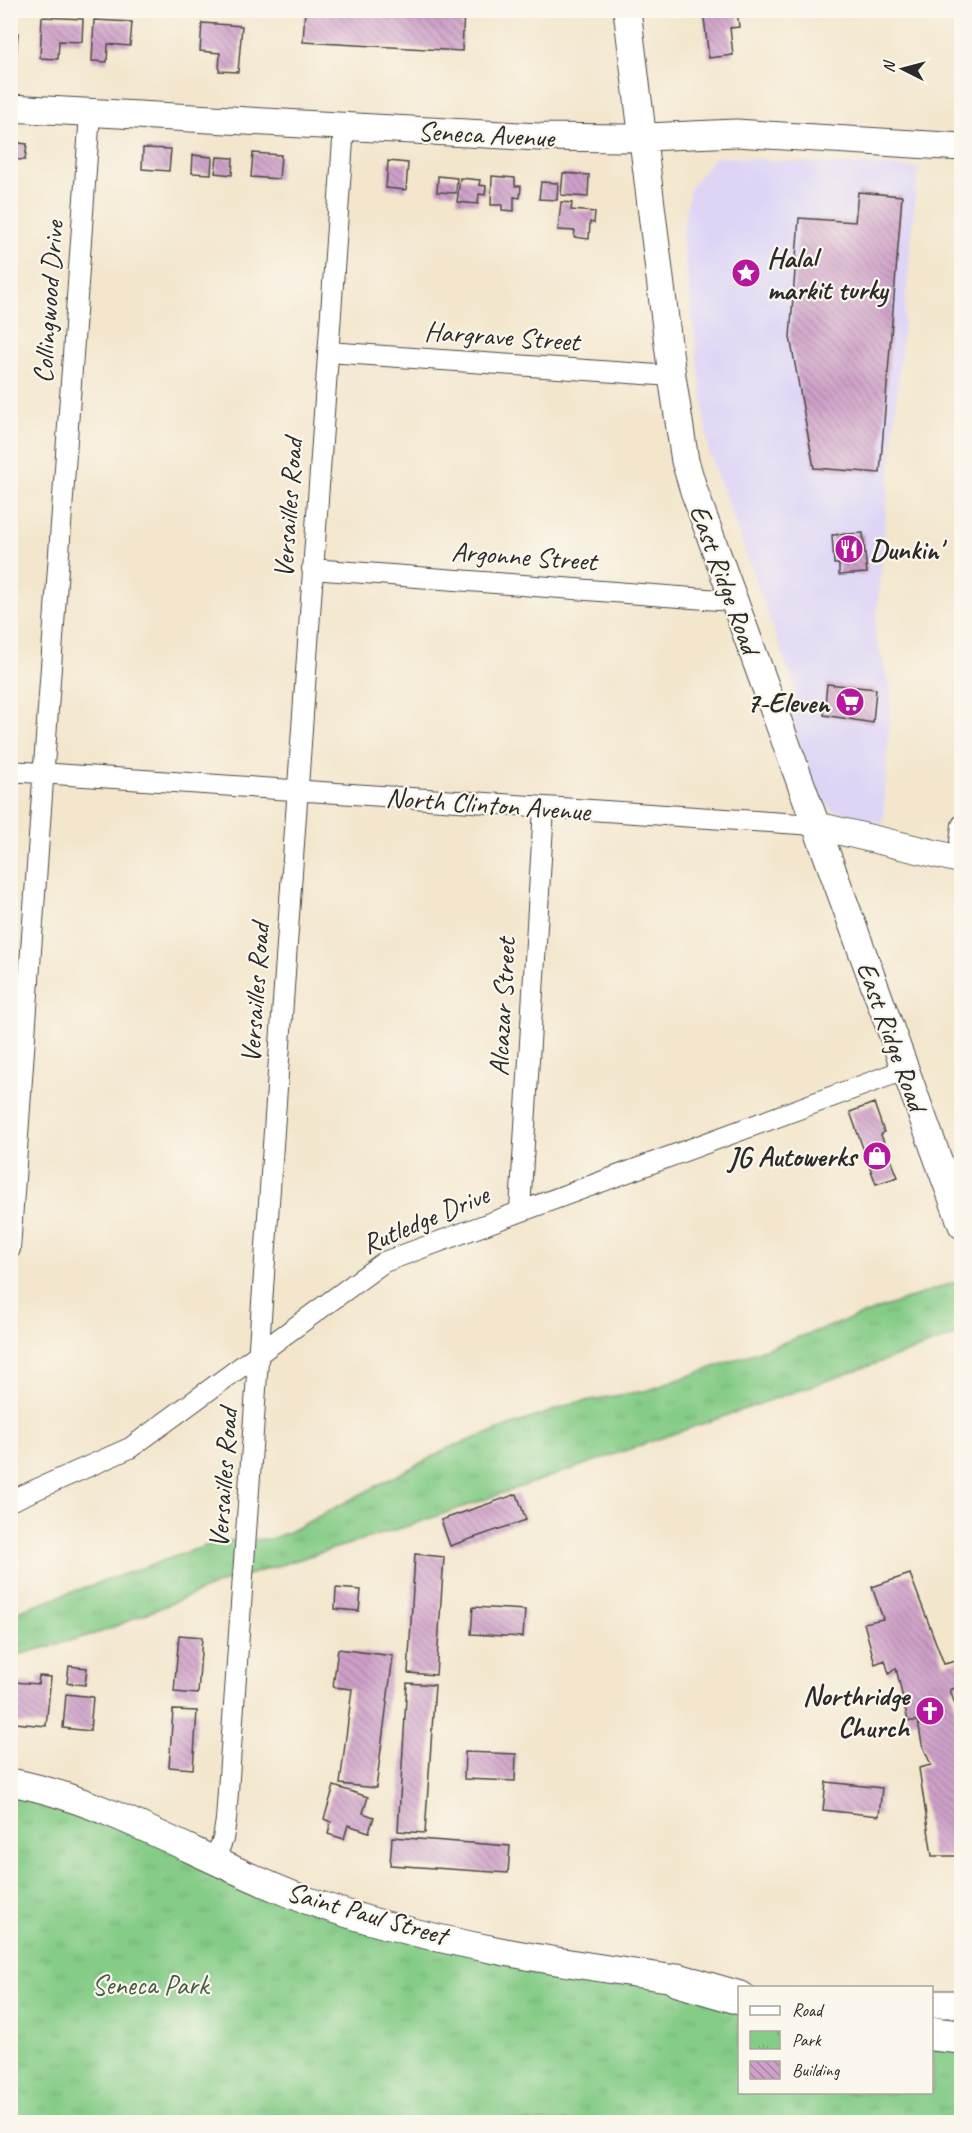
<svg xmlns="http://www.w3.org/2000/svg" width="972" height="2133" font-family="Caveat,sans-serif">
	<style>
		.built { fill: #ded5f6 }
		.park { fill: url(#park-tufts); stroke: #587c59; stroke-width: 1.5 }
		.building { fill: url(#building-back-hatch) }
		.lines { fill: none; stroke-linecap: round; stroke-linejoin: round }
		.street-casing { stroke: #494743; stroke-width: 22 }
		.secondary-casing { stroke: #494743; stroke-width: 29 }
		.highway-casing { stroke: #494743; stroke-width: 35 }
		.street { stroke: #fff; stroke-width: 20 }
		.secondary { stroke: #fff; stroke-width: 27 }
		.highway { stroke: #fff; stroke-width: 33 }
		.labels { text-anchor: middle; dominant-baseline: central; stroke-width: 4.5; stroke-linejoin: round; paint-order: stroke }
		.street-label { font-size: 28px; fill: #2b2b2b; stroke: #fbf7ec }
		.poi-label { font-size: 28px; font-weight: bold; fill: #2b2b2b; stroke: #fbf7ec; text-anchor: end }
		.park-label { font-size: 28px; fill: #465b47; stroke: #fbf7ec }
	</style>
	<defs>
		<pattern id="park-tufts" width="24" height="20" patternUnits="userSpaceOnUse" patternTransform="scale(1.5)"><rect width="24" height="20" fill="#85cc87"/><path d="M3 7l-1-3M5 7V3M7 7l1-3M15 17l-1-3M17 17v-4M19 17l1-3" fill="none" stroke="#73af75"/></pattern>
		<pattern id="building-back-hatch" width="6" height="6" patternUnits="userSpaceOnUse" patternTransform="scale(1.5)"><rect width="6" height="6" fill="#cfa0c9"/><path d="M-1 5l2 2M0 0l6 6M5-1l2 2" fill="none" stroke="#a883a3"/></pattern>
	</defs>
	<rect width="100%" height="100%" fill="#fbf7ec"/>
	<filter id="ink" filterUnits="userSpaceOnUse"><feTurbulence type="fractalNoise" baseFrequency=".0167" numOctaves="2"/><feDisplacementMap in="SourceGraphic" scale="12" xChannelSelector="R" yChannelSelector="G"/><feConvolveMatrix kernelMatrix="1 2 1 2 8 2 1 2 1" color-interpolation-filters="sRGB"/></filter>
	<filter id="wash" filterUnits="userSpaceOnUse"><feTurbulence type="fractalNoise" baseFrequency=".008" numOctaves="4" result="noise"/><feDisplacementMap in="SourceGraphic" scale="24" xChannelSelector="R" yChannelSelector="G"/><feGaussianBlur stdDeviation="1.35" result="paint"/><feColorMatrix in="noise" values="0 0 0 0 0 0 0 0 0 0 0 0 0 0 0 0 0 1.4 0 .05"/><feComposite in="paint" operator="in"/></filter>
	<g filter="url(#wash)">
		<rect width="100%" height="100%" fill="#f3e6cd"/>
		<path class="built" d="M715,157L918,168L875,633L891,691L883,824L833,811L817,792L791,722L796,692L709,452L682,235L690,188Z"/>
		<path class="park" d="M961,1280V1334L411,1525L221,1583L101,1632L11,1657V1613L220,1541L270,1539L289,1532L451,1447L574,1403L649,1390Z
			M10,1782L306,1900L739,1998L740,2092H932V2034L961,2037V2122H11Z"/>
		<g id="blocks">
			<path class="building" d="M305,10H464L462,51L303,42Z
				M703,10H737L739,27L730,28L733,55L709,58Z
				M42,17L83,19L82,42L59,41L58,59L40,58Z
				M94,20L132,22L130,46L108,44L107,62L92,61Z
				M202,23L242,26L238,72L219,71L220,53L200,51Z
				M10,33H18L16,59H10Z
				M10,142L27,144L25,160L10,159Z
				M143,148L171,149L169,171L142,169Z
				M253,153L281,155L279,179L251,177Z
				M193,155L212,157L211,174L192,173Z
				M217,157L233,158L232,175L215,173Z
				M388,161L408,163L406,190L386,188Z
				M563,173L589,175L588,197L561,195Z
				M438,176L457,178L456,193L437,192Z
				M492,176L515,178V186H521L520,198L514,197V211L502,210V205H491Z
				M460,178L480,180L479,185L486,186L485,195L479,194L478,204L457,202Z
				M541,182L558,183L557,200L539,199Z
				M858,192L902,196L880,473L814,468L790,337L799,218L855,222Z
				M561,202L572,203L571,210L595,212L594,223L590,222L589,239L574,237L575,231L558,230Z
				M863,533L867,573L839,575V564H834L832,535Z
				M827,684L876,689L873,723L824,715Z
				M874,1103L884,1132L881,1135L898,1177L876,1184L850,1112Z
				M517,1494L526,1520L450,1546L441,1520Z
				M415,1554L444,1557L436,1675L408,1673Z
				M910,1574L944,1664L960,1660L962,1666V1685L950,1690L962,1725V1771L959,1772L957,1783L962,1782V1856H932L919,1768L931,1765L922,1744L918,1721H908L896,1668L889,1674L885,1660L875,1664L864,1623L883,1619L872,1587Z
				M336,1588L361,1590L359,1611L335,1609Z
				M473,1607L525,1610L523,1637L471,1634Z
				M179,1635L202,1637L198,1694L174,1692Z
				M338,1649L393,1656L376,1788L340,1784L352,1689L333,1687Z
				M69,1666L87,1668L85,1685L67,1683Z
				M39,1676L51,1677L46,1726L15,1723L17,1696L13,1695L14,1682L38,1684Z
				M407,1683L435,1685L425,1833L398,1831Z
				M66,1694L93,1697L90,1731L63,1728Z
				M173,1710L197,1711L193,1769L169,1767Z
				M465,1752L516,1754L515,1781L464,1779Z
				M826,1782L882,1788L879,1816L823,1810Z
				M334,1786L368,1797L363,1813L374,1817L369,1832L348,1825L344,1839L328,1834L331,1822L324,1819Z
				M392,1837L510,1846L508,1873L390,1865Z"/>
		</g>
	</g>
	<g filter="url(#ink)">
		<use href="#blocks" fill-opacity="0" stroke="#494743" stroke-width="1.5"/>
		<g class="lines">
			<g class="street-casing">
				<path id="street" d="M328,352L672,376
					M312,569L732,601
					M10,771L814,825
					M958,859L962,825
					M520,1210L544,808
					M10,1249L90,113
					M10,1501L130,1448L384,1262L904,1070
					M214,1861L223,1839L226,1820L344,126"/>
			</g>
			<g class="secondary-casing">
				<path id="secondary" d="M627,10L672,376L685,461L694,491L962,1225
					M10,108L539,137L624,138L736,133L962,147
					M814,825L962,860
					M10,1782C110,1800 210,1865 306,1900C428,1944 568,1964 697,1982
					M932,2004H962"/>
			</g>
			<g class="highway-casing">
				<path id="highway" d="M678,1980L740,1998
					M932,2034L962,2037"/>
			</g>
			<use href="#street" class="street"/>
			<use href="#secondary" class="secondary"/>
			<use href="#highway" class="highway"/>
		</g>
	</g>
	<defs>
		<g id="sight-disc" transform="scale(1.5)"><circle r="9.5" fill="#b5179e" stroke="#fbf7ec"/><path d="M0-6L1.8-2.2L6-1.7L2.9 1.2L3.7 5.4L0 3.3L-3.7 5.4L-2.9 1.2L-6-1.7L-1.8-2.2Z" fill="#fff"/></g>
		<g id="restaurant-disc" transform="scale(1.5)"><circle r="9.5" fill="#b5179e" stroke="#fbf7ec"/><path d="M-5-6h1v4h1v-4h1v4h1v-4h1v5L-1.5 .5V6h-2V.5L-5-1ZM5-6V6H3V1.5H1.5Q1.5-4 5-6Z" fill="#fff"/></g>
		<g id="supermarket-disc" transform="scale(1.5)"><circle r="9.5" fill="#b5179e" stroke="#fbf7ec"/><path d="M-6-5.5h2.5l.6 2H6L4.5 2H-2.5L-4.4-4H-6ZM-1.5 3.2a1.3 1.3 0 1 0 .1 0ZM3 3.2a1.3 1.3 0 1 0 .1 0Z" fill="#fff"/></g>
		<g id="shop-disc" transform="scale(1.5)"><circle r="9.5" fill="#b5179e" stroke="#fbf7ec"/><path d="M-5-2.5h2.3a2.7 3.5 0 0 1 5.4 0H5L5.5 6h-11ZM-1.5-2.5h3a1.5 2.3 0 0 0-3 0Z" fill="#fff"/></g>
		<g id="church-disc" transform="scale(1.5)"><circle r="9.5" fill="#b5179e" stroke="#fbf7ec"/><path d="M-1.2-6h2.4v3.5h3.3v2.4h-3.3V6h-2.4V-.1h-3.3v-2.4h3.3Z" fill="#fff"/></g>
	</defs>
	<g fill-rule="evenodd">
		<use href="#sight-disc" x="746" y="273"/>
		<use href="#restaurant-disc" x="849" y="549"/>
		<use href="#supermarket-disc" x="850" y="702"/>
		<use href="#shop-disc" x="877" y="1156"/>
		<use href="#church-disc" x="930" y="1711"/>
	</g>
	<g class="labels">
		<g class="street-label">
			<text transform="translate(486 134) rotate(3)">Seneca Avenue</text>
			<text transform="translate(48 302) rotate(-86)">Collingwood Drive</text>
			<text transform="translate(502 336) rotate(4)">Hargrave Street</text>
			<text transform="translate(288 508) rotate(-86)">Versailles Road</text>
			<text transform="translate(524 556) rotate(4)">Argonne Street</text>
			<text transform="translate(725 579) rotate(70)">East Ridge Road</text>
			<text transform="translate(488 804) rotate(4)">North Clinton Avenue</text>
			<text transform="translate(255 993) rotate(-86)">Versailles Road</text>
			<text transform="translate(502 1007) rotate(-87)">Alcazar Street</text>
			<text transform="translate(892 1036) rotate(70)">East Ridge Road</text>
			<text transform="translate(425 1219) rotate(-23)">Rutledge Drive</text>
			<text transform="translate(223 1478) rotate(-86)">Versailles Road</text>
			<text transform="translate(367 1913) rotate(16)">Saint Paul Street</text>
		</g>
		<g class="poi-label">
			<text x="767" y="257" text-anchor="start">Halal<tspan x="767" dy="32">markit turky</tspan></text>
			<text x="870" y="549" text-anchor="start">Dunkin'</text>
			<text x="829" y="702">7-Eleven</text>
			<text x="856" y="1156">JG Autowerks</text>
			<text x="909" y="1695">Northridge<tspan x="909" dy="32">Church</tspan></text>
		</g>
		<g class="park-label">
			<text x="150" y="1984">Seneca Park</text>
		</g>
	</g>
	<rect width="972" height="2133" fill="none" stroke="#fbf7ec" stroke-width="36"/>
	<rect x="738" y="1986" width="195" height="108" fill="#fbf7ec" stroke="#a8a59f" stroke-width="1.5"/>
	<rect x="750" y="2006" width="30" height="9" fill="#ffffff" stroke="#a8a59f" stroke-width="1.5"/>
	<text x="792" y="2016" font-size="18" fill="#2b2b2b">Road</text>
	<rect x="750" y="2031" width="30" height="18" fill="url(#park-tufts)" stroke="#a8a59f" stroke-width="1.5"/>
	<text x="792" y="2046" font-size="18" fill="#2b2b2b">Park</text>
	<rect x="750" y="2061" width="30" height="18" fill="url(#building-back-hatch)" stroke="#a8a59f" stroke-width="1.5"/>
	<text x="792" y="2076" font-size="18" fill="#2b2b2b">Building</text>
	<g transform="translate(903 69) rotate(276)" stroke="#fbf7ec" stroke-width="4.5" paint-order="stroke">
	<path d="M0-4.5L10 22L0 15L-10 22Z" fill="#2b2b2b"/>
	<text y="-9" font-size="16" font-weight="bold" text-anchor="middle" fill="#2b2b2b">N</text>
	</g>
</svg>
